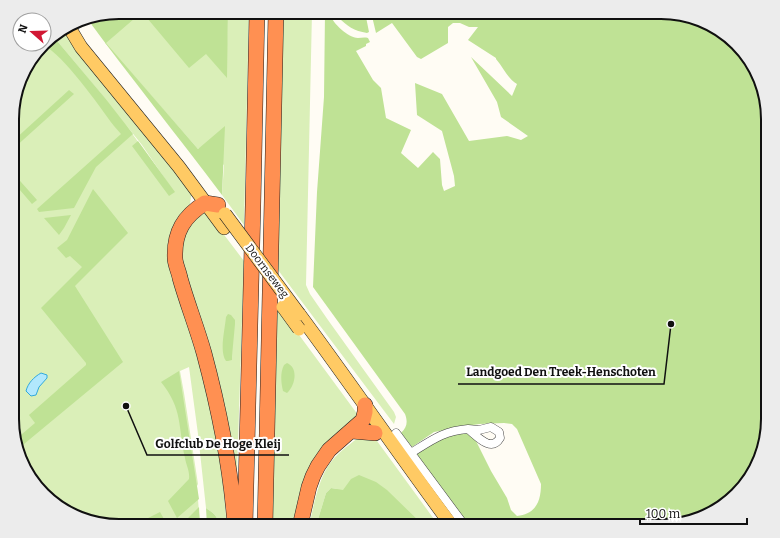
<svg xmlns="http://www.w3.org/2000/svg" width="780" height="538" font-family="Bitter,serif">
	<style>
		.green { fill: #daefb8; fill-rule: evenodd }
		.forest { fill: #bfe295 }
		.water { fill: #b2e8fd; stroke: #31a9dc }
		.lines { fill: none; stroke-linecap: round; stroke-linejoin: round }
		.minor-casing { stroke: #434343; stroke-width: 9 }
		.primary-casing { stroke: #212121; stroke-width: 14 }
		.motorway-casing { stroke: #212121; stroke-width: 16 }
		.minor { stroke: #fff; stroke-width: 8 }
		.primary { stroke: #ffca64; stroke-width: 13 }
		.motorway { stroke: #ff9052; stroke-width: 15 }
		.primary-bridge-casing { stroke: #212121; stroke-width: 14; stroke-linecap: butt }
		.primary-bridge { stroke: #ffca64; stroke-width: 13 }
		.labels { text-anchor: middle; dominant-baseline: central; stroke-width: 4; stroke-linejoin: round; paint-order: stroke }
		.street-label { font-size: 11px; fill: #101010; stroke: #fff }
		.rim { fill: none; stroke: #101010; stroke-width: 2 }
		.leader { fill: none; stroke: #101010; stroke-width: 1.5 }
		.callout-dot { fill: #101010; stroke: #fff; stroke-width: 1.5 }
		.callout-label { font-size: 12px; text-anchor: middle; font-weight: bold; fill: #101010; stroke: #fff; stroke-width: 4; stroke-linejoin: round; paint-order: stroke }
	</style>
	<rect width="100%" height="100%" fill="#fffcf4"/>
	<path class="green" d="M119,12H223L226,78L228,12H249L244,225L222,195L224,165L200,148L198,149L105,43Z
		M283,12H312L306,285L310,294L328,320L394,412L396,417L394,424L278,270Z
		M65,29L192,190L190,204L172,232L210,404L222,473L227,526H218C219,516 213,513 206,508L198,434L189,367L180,371L184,393L198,484L197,486L200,526H112L54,504L26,472L13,433V105L26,66L49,38L108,102L53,36ZM126,125L142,145L174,192Z
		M204,212L209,215L244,261L236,501L178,246L189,222Z
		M277,305L361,419L333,443L297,526H270Z
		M369,430L439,526H328L337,489L331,488L326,493L316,526H309C314,505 318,479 331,462C341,449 356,440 369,430Z"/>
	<path class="forest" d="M119,12H142L106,43L198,149L225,126L222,195C177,135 130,77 86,17Z
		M142,12H228L227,78L206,54L189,68Z
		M325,12H333L330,15C333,23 348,38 358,38C361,38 364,37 368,38L370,42L366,44V46L356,51L373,80L381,88L386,118L411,130L401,153L418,168L433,152L440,159L442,185L444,191L455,186L454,176L442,131L417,115L415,83L442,94L469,141L507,136L521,140L528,136L501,117L497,102L471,57L512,96L517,84C507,78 504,68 496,59V58L468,40L478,27H469L460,23H453L448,27V43L421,59L417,57L392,23L376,33L371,12H668L726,34L754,66L768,112V426L746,484L709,515L661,526H465L416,453L438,440L463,432L469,434L475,439L491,471L507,498L511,510L517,516C536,514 541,501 541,484L517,429L512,424L504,423L479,424L456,428L434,432L412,447L401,433C407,427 408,422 405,414L313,287L317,192L324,97Z
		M344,12H365L369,32L367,33C354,31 347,26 338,17Z
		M53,36L105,98L133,134L96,167L74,208L39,212L37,209L121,134L114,126C99,106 64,55 43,45L49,38Z
		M69,90L74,94L13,149V141Z
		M138,141L175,192L169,196L132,146Z
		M13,173L37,200L32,204L13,182Z
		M93,189L128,233L75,286L123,362L18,449L15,440L35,423L29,415L86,365V363L41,308L82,267L70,256L66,258L57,248L67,240Z
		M71,215L64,228L59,235L44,218Z
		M228,314L231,315L235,320V324L232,356V360L228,361H226C219,352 225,329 226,317Z
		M287,363C299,368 295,386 287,393L283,391C281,382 280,373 284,365Z
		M179,371L199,499L177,518L168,501L189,479C190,471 186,465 185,458C178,427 183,409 161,382Z
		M359,475L376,482L387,490L424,526H316L326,493L331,488L343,490L351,479Z
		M199,507L200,526H190L185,521Z
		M206,508C213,513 219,516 218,526H207Z
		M160,512L168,526H137L148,518Z"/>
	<path class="water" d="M41,373L47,375V378L39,387L36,395L31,396L26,391C28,383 34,377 41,373Z"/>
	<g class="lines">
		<g class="minor-casing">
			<path id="minor" d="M396,433L465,526
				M411,453C432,440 443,431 468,429C477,436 491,453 500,438L499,432L491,427L479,430L468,429"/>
		</g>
		<g class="primary-casing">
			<path id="primary" d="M69,27L81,47L179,167L224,228
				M299,314C351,384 400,456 452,526"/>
		</g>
		<g class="motorway-casing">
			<path id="motorway" d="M218,205L205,203C184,216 174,232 175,258C175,264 179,272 180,278C187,303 197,328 204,353C219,409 231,468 235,526
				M352,431L375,433
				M245,526L253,205L257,12
				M265,526L276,12
				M300,526L309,487L313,476L318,466L329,450L363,420L365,412V405"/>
		</g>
		<use href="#minor" class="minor"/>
		<use href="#primary" class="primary"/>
		<use href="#motorway" class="motorway"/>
		<g class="primary-bridge-casing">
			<path id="primary-bridge" d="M225,214L299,314
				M283,307L299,329"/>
		</g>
		<use href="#primary-bridge" class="primary-bridge"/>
	</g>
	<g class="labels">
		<g class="street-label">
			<text transform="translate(267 271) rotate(53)">Doornseweg</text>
		</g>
	</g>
	<path d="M0 0H780V538H0ZM119 19H661A100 100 0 0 1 761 119V419A100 100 0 0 1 661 519H119A100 100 0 0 1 19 419V119A100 100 0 0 1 119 19Z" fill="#ececec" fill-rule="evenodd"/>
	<path class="rim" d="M119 19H661A100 100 0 0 1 761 119V419A100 100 0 0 1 661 519H119A100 100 0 0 1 19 419V119A100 100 0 0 1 119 19Z"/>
	<path class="leader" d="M671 324L664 384H458M126 406L147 455H289"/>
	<g class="callout-dot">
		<circle cx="671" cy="324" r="4"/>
		<circle cx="126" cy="406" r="4"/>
	</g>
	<g class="callout-label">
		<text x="561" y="376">Landgoed Den Treek-Henschoten</text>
		<text x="218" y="448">Golfclub De Hoge Kleij</text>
	</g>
	<g transform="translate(32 32) rotate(290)"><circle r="19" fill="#ffffff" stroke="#9f9f9f"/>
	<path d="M0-3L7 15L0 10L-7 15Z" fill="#d11733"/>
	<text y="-6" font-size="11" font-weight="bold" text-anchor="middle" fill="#101010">N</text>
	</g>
	<path d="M640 518v6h107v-6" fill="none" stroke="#101010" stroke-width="2"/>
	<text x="646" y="518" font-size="12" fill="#101010" stroke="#ffffff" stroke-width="3" paint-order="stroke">100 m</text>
</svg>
